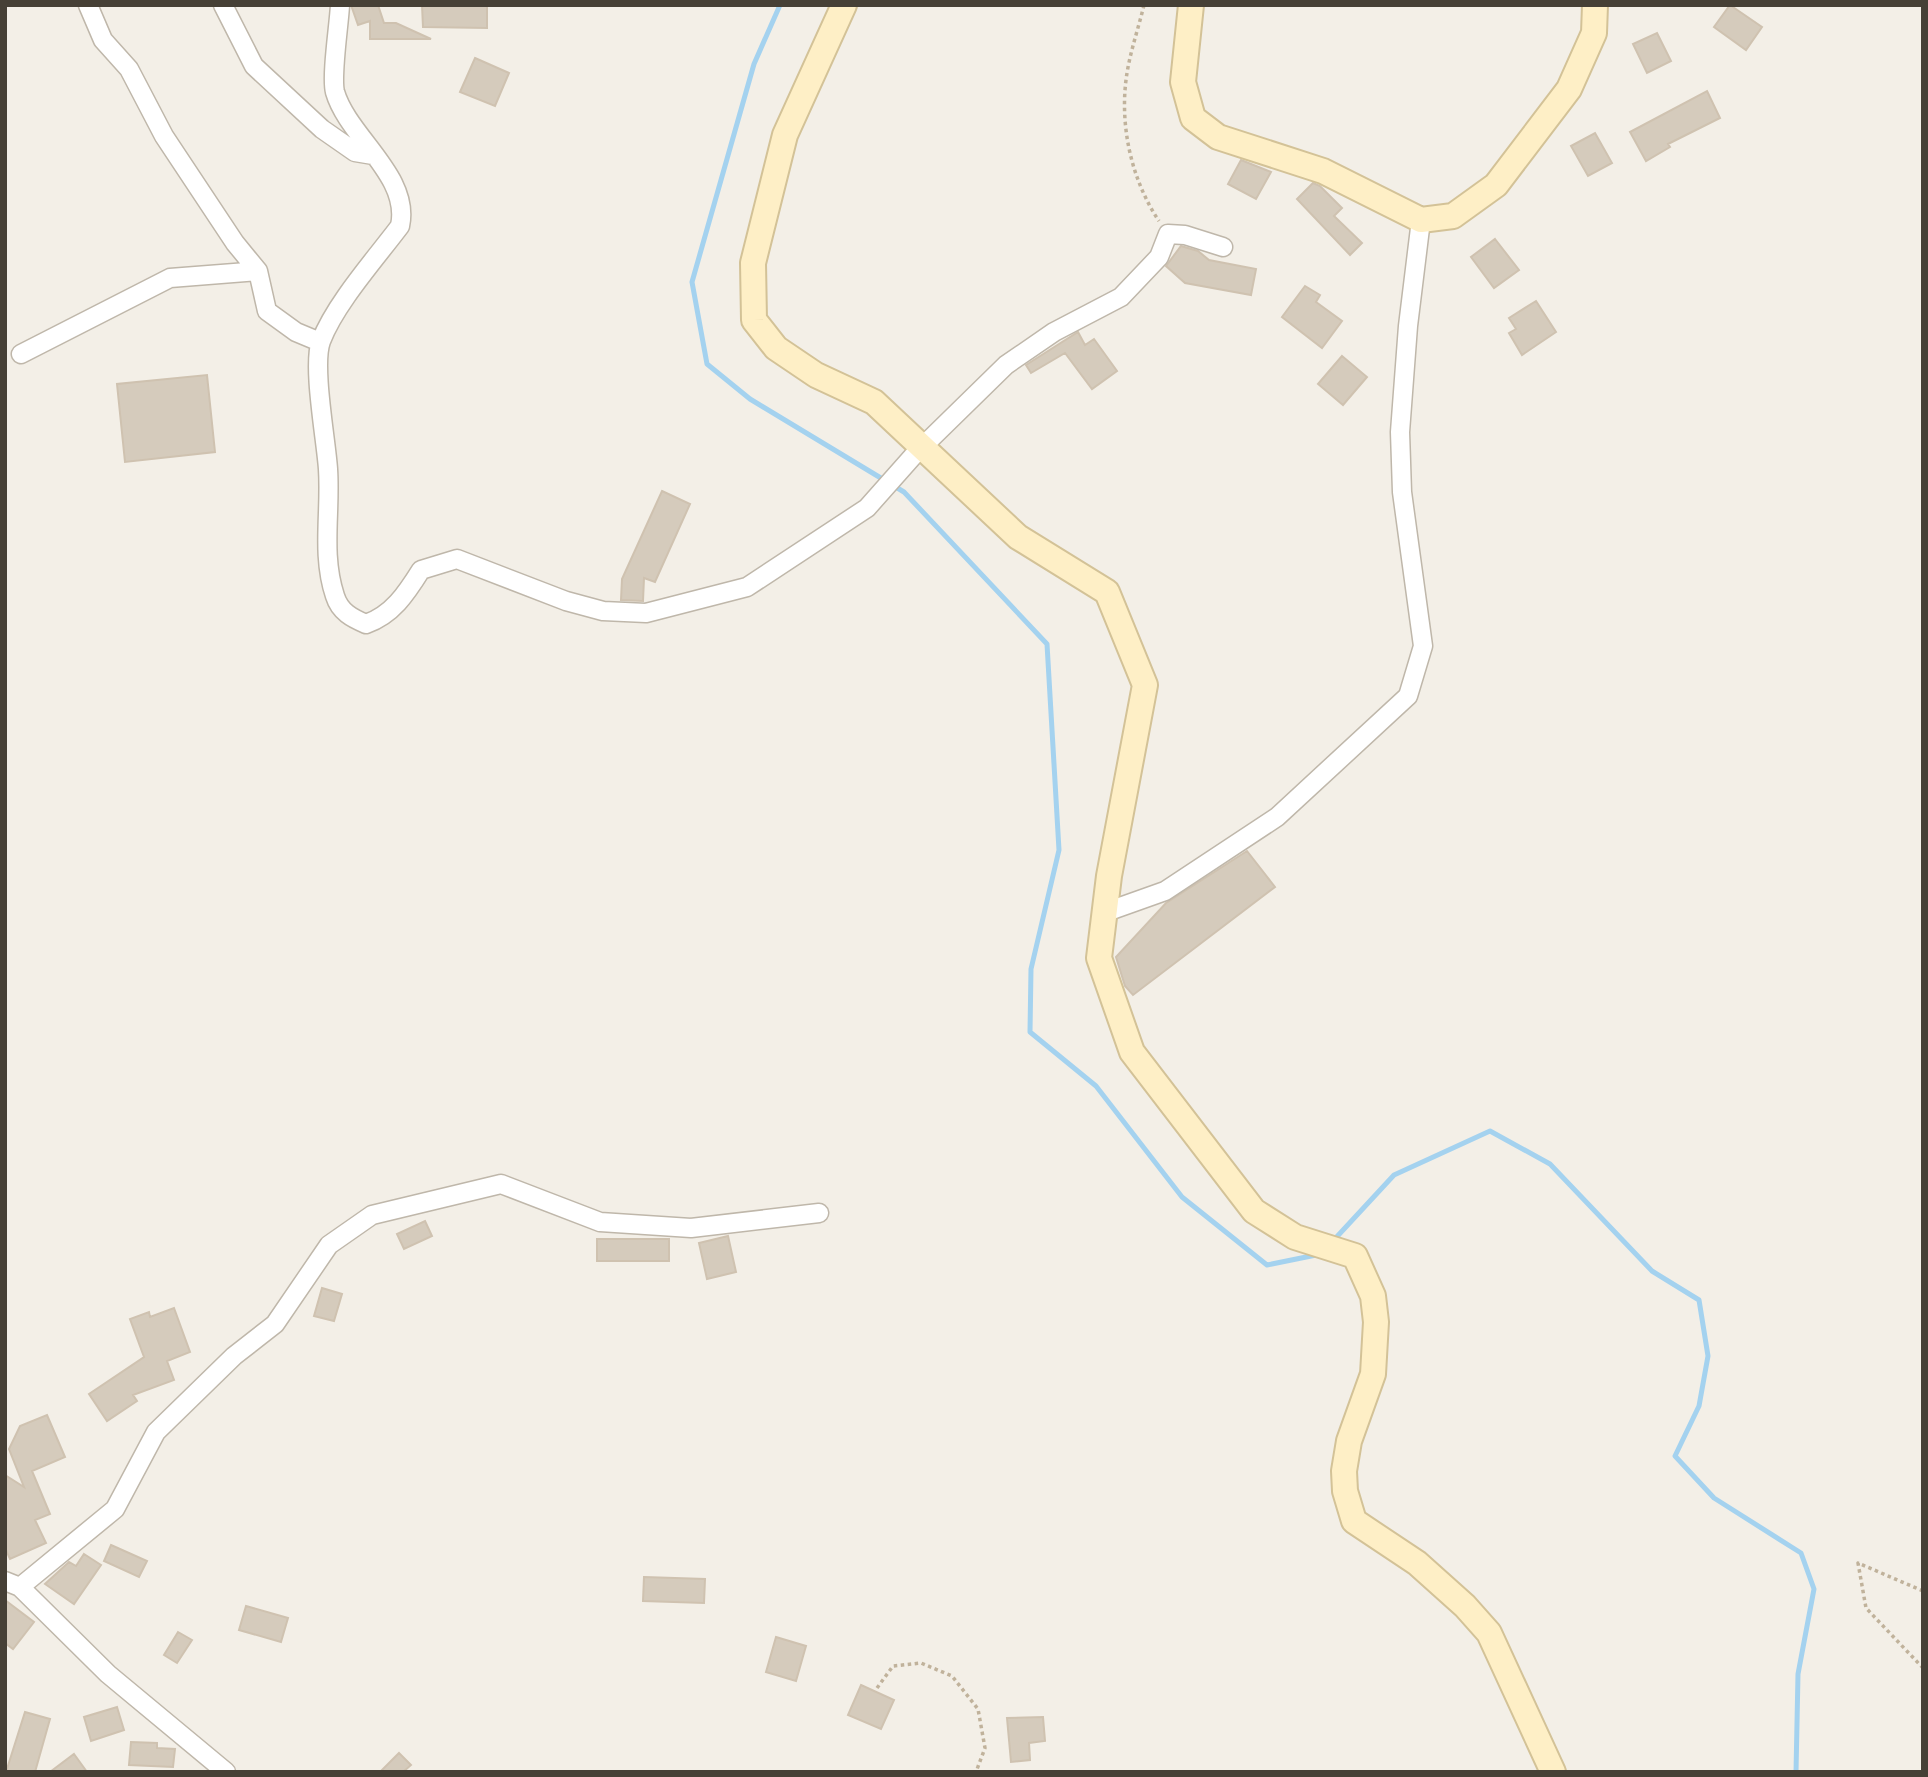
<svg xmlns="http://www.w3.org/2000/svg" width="1928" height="1777" font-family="'Space Grotesk',sans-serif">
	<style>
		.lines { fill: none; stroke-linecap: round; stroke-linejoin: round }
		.stream { stroke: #a4d2ef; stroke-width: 5 }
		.building { fill: #d5cbbc; stroke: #cfc2b0; stroke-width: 2 }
		.street-casing { stroke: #bfb7aa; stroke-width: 21 }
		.secondary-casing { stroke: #d3c297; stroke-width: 28 }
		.path { stroke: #c0b29b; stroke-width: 3.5; stroke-dasharray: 3.5 3.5; stroke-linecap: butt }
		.street { stroke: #fff; stroke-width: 18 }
		.secondary { stroke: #feefc6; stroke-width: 24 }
	</style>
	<rect width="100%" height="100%" fill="#f3efe7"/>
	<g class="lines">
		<path class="stream" d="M780,5L754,64L692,282L707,364L750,399L904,492L1047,644L1059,850L1031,969L1030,1032L1096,1086L1182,1197L1267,1265L1321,1254
			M1332,1242L1394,1175L1490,1131L1550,1164L1652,1271L1699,1300L1708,1356L1699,1406L1675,1456L1714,1498L1801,1553L1814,1589L1798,1674L1796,1772"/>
	</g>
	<path class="building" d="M351,5H378L384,23H396L431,39H370V21L358,25Z
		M422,5H487V28L423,27Z
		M1730,5L1762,27L1746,50L1714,27Z
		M1657,33L1671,61L1647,73L1633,44Z
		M475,58L509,73L495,106L460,92Z
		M1707,91L1720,118L1668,144L1670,147L1646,161L1630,132Z
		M1595,133L1612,163L1588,176L1571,146Z
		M1241,160L1271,172L1256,199L1228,184Z
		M1313,183L1320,186L1342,208L1334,216L1362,243L1350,255L1297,199Z
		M1495,239L1519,270L1494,288L1471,257Z
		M1181,246L1198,251L1209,260L1256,269L1251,295L1185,283L1166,266Z
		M1305,286L1320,295L1316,302L1342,321L1322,348L1282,317Z
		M1536,301L1556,332L1522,355L1509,333L1516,329L1509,318Z
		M1078,332L1085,345L1094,339L1117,371L1092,389L1065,353L1031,373L1026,365Z
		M1342,356L1367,377L1343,405L1318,384Z
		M207,375L215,452L125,462L117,384Z
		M662,491L690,504L655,582L644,578L643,601L621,600L622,579Z
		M1247,851L1275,887L1133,995L1125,986L1116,957L1166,903Z
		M425,1221L432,1236L404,1249L397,1234Z
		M728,1236L736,1272L707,1279L699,1243Z
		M597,1239H669V1261H597Z
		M322,1288L342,1294L334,1321L314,1316Z
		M174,1308L190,1352L167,1361L174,1380L133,1395L137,1401L107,1421L89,1394L144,1357L130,1319L149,1312L150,1317Z
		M47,1415L65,1457L32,1471L50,1514L35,1520L46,1543L10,1559L5,1548V1475L24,1487L9,1449L20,1426Z
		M111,1545L147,1561L139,1577L104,1561Z
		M84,1554L101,1565L74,1604L45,1584L69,1562L76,1566Z
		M644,1577L705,1579L704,1603L643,1601Z
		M5,1600L34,1622L13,1649L5,1643Z
		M246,1606L288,1618L281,1642L239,1630Z
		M178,1632L192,1640L177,1663L164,1655Z
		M776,1637L806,1646L796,1681L766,1672Z
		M861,1685L894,1700L881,1729L848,1715Z
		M117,1707L124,1730L91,1741L84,1717Z
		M25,1712L50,1719L35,1772H6Z
		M1043,1717L1045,1741L1029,1743L1030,1760L1011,1762L1007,1718Z
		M131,1742L157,1743V1748L175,1749L173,1767L129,1765Z
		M399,1753L411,1765L403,1772H380Z
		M74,1754L87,1772H50Z"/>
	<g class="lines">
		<g class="street-casing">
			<path id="street" d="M88,5L103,40L129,69L164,136L235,243L258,271L267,311L296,332L320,342
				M223,5L254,66L322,129L355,152L373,155
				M340,5C339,25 331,76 335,92C348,137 411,176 400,226C376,258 335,304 321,341C312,366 326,439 328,469C331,512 321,554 335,596C340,612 352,618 366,624C392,615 406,594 421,570L457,559L566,601L603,611L646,613L747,587L867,508L914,455L1006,365L1054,332L1121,297L1159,257L1168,234L1185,235L1223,247
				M21,354L170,278L258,271
				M1106,912L1165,891L1277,817L1408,696L1423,646L1402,492L1400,432L1408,326L1421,220
				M5,1581L20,1587L108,1674L226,1772
				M20,1587L115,1509L156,1432L234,1356L275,1324L329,1245L372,1215L501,1184L600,1222L691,1228L819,1213"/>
		</g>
		<g class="secondary-casing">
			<path id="secondary" d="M844,5L785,135L753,263L754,320L776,348L816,375L874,402L1018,537L1107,592L1145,685L1109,876L1099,958L1132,1052L1254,1211L1295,1237L1355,1256L1373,1296L1376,1322L1373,1374L1349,1441L1344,1471L1345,1491L1354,1521L1417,1563L1465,1606L1489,1633L1553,1772
				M1191,5L1183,82L1193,118L1218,137L1323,171L1421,220L1453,216L1496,185L1569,89L1594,33L1595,5"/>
		</g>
		<path class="path" d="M1144,5C1138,30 1129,55 1126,80C1120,128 1132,181 1159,221
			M1923,1591L1858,1563L1866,1608L1923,1668
			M877,1688L893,1666L921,1663L952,1676L978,1709L985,1748L976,1772"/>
		<use href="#street" class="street"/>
		<use href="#secondary" class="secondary"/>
	</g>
	<rect width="1928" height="1777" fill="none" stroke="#464036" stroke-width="14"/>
</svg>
